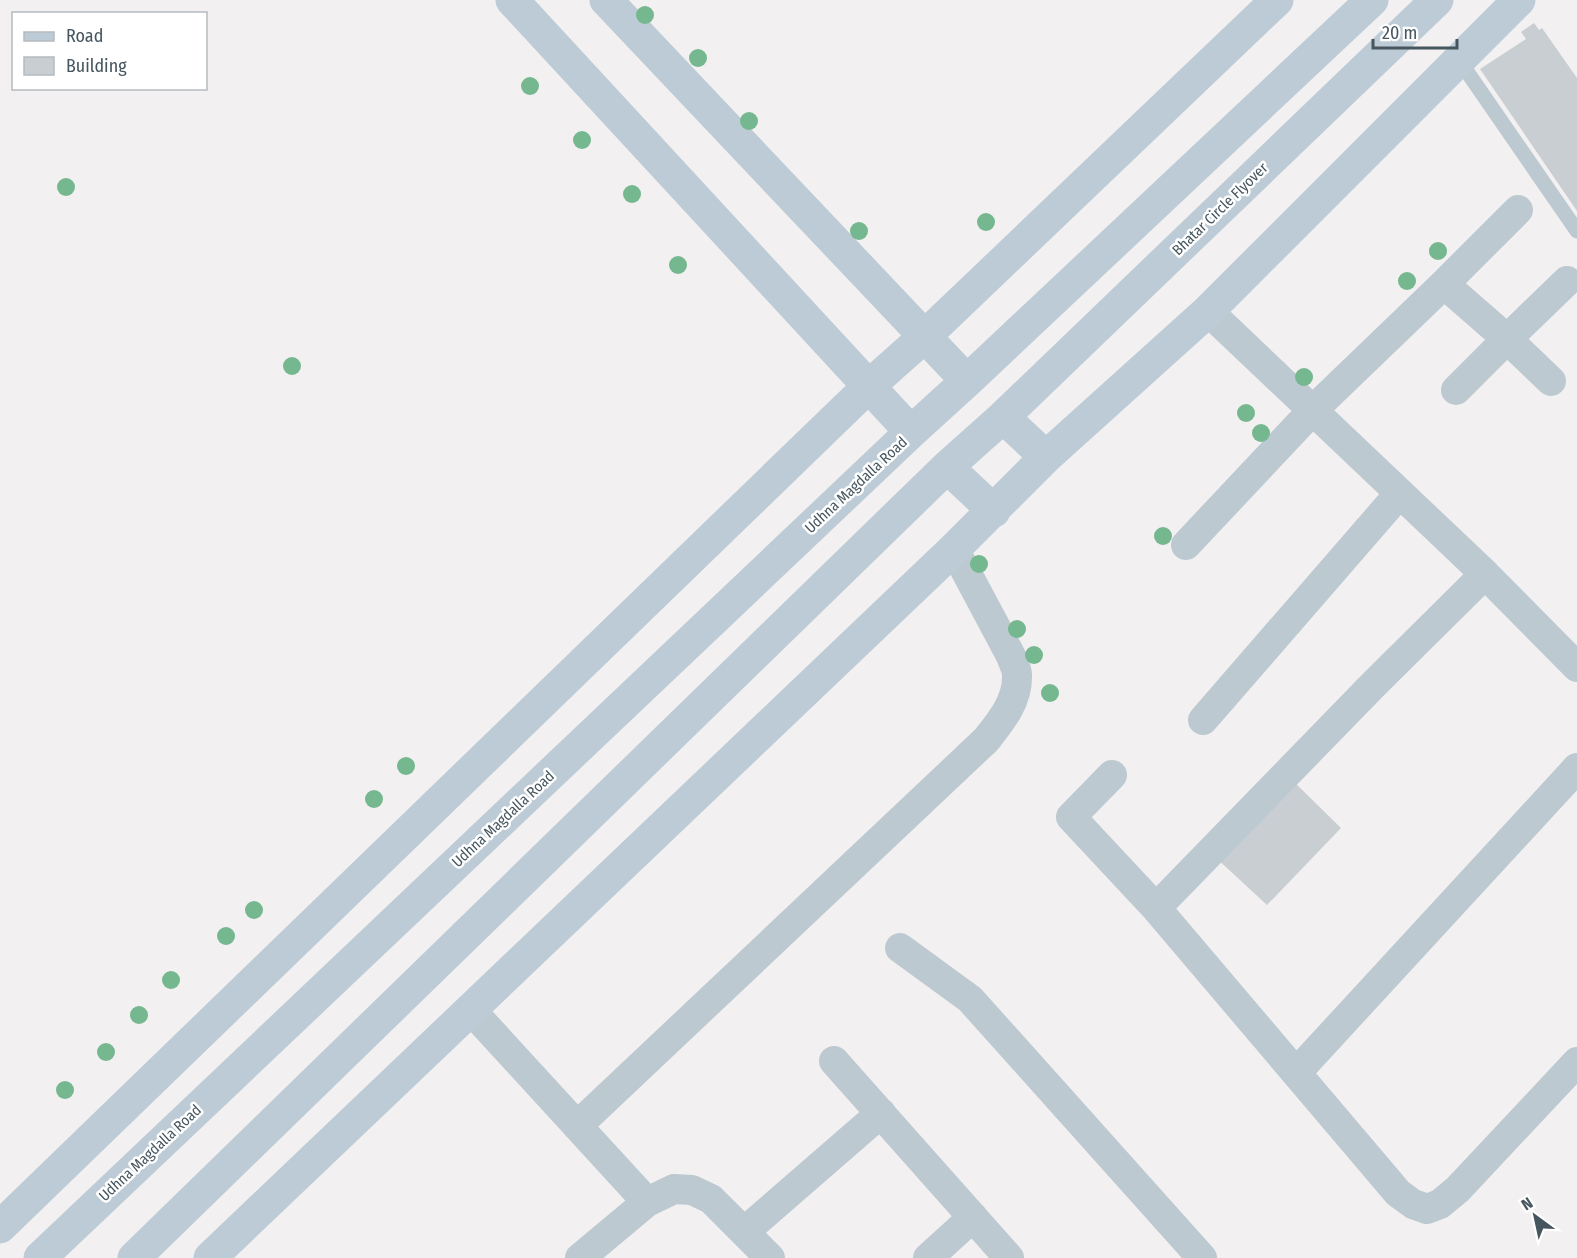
<svg xmlns="http://www.w3.org/2000/svg" width="1577" height="1258" font-family="'Fira Sans Condensed',sans-serif">
	<style>
		.building { fill: #c9ced3 }
		.lines { fill: none; stroke-linecap: round; stroke-linejoin: round }
		.lane { stroke: #bcc9d0; stroke-width: 15 }
		.street { stroke: #bcc9d0; stroke-width: 30 }
		.secondary { stroke: #bccbd5; stroke-width: 33 }
		.tree { fill: #75b78f }
		.labels { text-anchor: middle; dominant-baseline: central; stroke-width: 5; stroke-linejoin: round; paint-order: stroke }
		.street-label { font-size: 15px; fill: #46565f; stroke: #fff }
	</style>
	<rect width="100%" height="100%" fill="#f2f0f0"/>
	<path class="building" d="M1534,23L1539,30L1542,28L1577,78V211L1480,69L1526,39L1521,32Z
		M1289,777L1341,828L1267,905L1214,856Z"/>
	<g class="lines">
		<path class="lane" d="M1459,60L1577,231"/>
		<path class="street" d="M1444,284L1507,339L1551,381
			M1208,311L1485,574L1577,667
			M1456,390L1507,339L1567,281
			M1186,545L1313,410L1444,284L1518,210
			M1203,720L1400,493
			M1112,775L1071,817L1156,908L1398,1193L1413,1204L1427,1209L1440,1204L1458,1189L1577,1062
			M1156,908L1372,686L1485,574
			M900,948L970,999L1202,1258
			M471,1010L647,1202
			M834,1061L1009,1258
			M1296,1073L1577,768
			M577,1126L986,740C1001,721 1018,701 1017,675C1017,669 1013,662 1011,656L954,549
			M744,1232L881,1113
			M580,1258L647,1202L674,1189L692,1190L711,1199L770,1258
			M928,1258L973,1217"/>
		<path class="secondary" d="M512,0L911,432
			M606,0L967,381
			M1003,417L1046,457
			M947,467L994,511
			M0,1227L869,386L924,337L1277,0
			M40,1258L911,432L967,381L1372,0
			M134,1258L947,467L1003,417L1437,0
			M210,1258L954,549L1046,457L1208,311L1519,0"/>
	</g>
	<g class="tree">
		<circle cx="645" cy="15" r="9"/>
		<circle cx="698" cy="58" r="9"/>
		<circle cx="530" cy="86" r="9"/>
		<circle cx="749" cy="121" r="9"/>
		<circle cx="582" cy="140" r="9"/>
		<circle cx="66" cy="187" r="9"/>
		<circle cx="632" cy="194" r="9"/>
		<circle cx="986" cy="222" r="9"/>
		<circle cx="859" cy="231" r="9"/>
		<circle cx="1438" cy="251" r="9"/>
		<circle cx="678" cy="265" r="9"/>
		<circle cx="1407" cy="281" r="9"/>
		<circle cx="292" cy="366" r="9"/>
		<circle cx="1304" cy="377" r="9"/>
		<circle cx="1246" cy="413" r="9"/>
		<circle cx="1261" cy="433" r="9"/>
		<circle cx="1163" cy="536" r="9"/>
		<circle cx="979" cy="564" r="9"/>
		<circle cx="1017" cy="629" r="9"/>
		<circle cx="1034" cy="655" r="9"/>
		<circle cx="1050" cy="693" r="9"/>
		<circle cx="406" cy="766" r="9"/>
		<circle cx="374" cy="799" r="9"/>
		<circle cx="254" cy="910" r="9"/>
		<circle cx="226" cy="936" r="9"/>
		<circle cx="171" cy="980" r="9"/>
		<circle cx="139" cy="1015" r="9"/>
		<circle cx="106" cy="1052" r="9"/>
		<circle cx="65" cy="1090" r="9"/>
	</g>
	<g class="labels">
		<g class="street-label">
			<text transform="translate(1220 209) rotate(-44)">Bhatar Circle Flyover</text>
			<text transform="translate(856 485) rotate(-43)">Udhna Magdalla Road</text>
			<text transform="translate(503 819) rotate(-43)">Udhna Magdalla Road</text>
			<text transform="translate(150 1153) rotate(-43)">Udhna Magdalla Road</text>
		</g>
	</g>
	<rect x="12" y="12" width="195" height="78" fill="#ffffff" stroke="#b5bbbf" stroke-width="1.5"/>
	<rect x="24" y="32" width="30" height="9" fill="#bccbd5" stroke="#b5bbbf" stroke-width="1.5"/>
	<text x="66" y="42" font-size="18" fill="#46565f">Road</text>
	<rect x="24" y="57" width="30" height="18" fill="#c9ced3" stroke="#b5bbbf" stroke-width="1.5"/>
	<text x="66" y="72" font-size="18" fill="#46565f">Building</text>
	<g transform="translate(1535 1216) rotate(327)" stroke="#ffffff" stroke-width="4.5" paint-order="stroke">
	<path d="M0-4.5L10 22L0 15L-10 22Z" fill="#46565f"/>
	<text y="-9" font-size="16" font-weight="bold" text-anchor="middle" fill="#46565f">N</text>
	</g>
	<path d="M1373 39v9h84v-9" fill="none" stroke="#46565f" stroke-width="3"/>
	<text x="1382" y="39" font-size="18" fill="#46565f" stroke="#ffffff" stroke-width="4.5" paint-order="stroke">20 m</text>
</svg>
